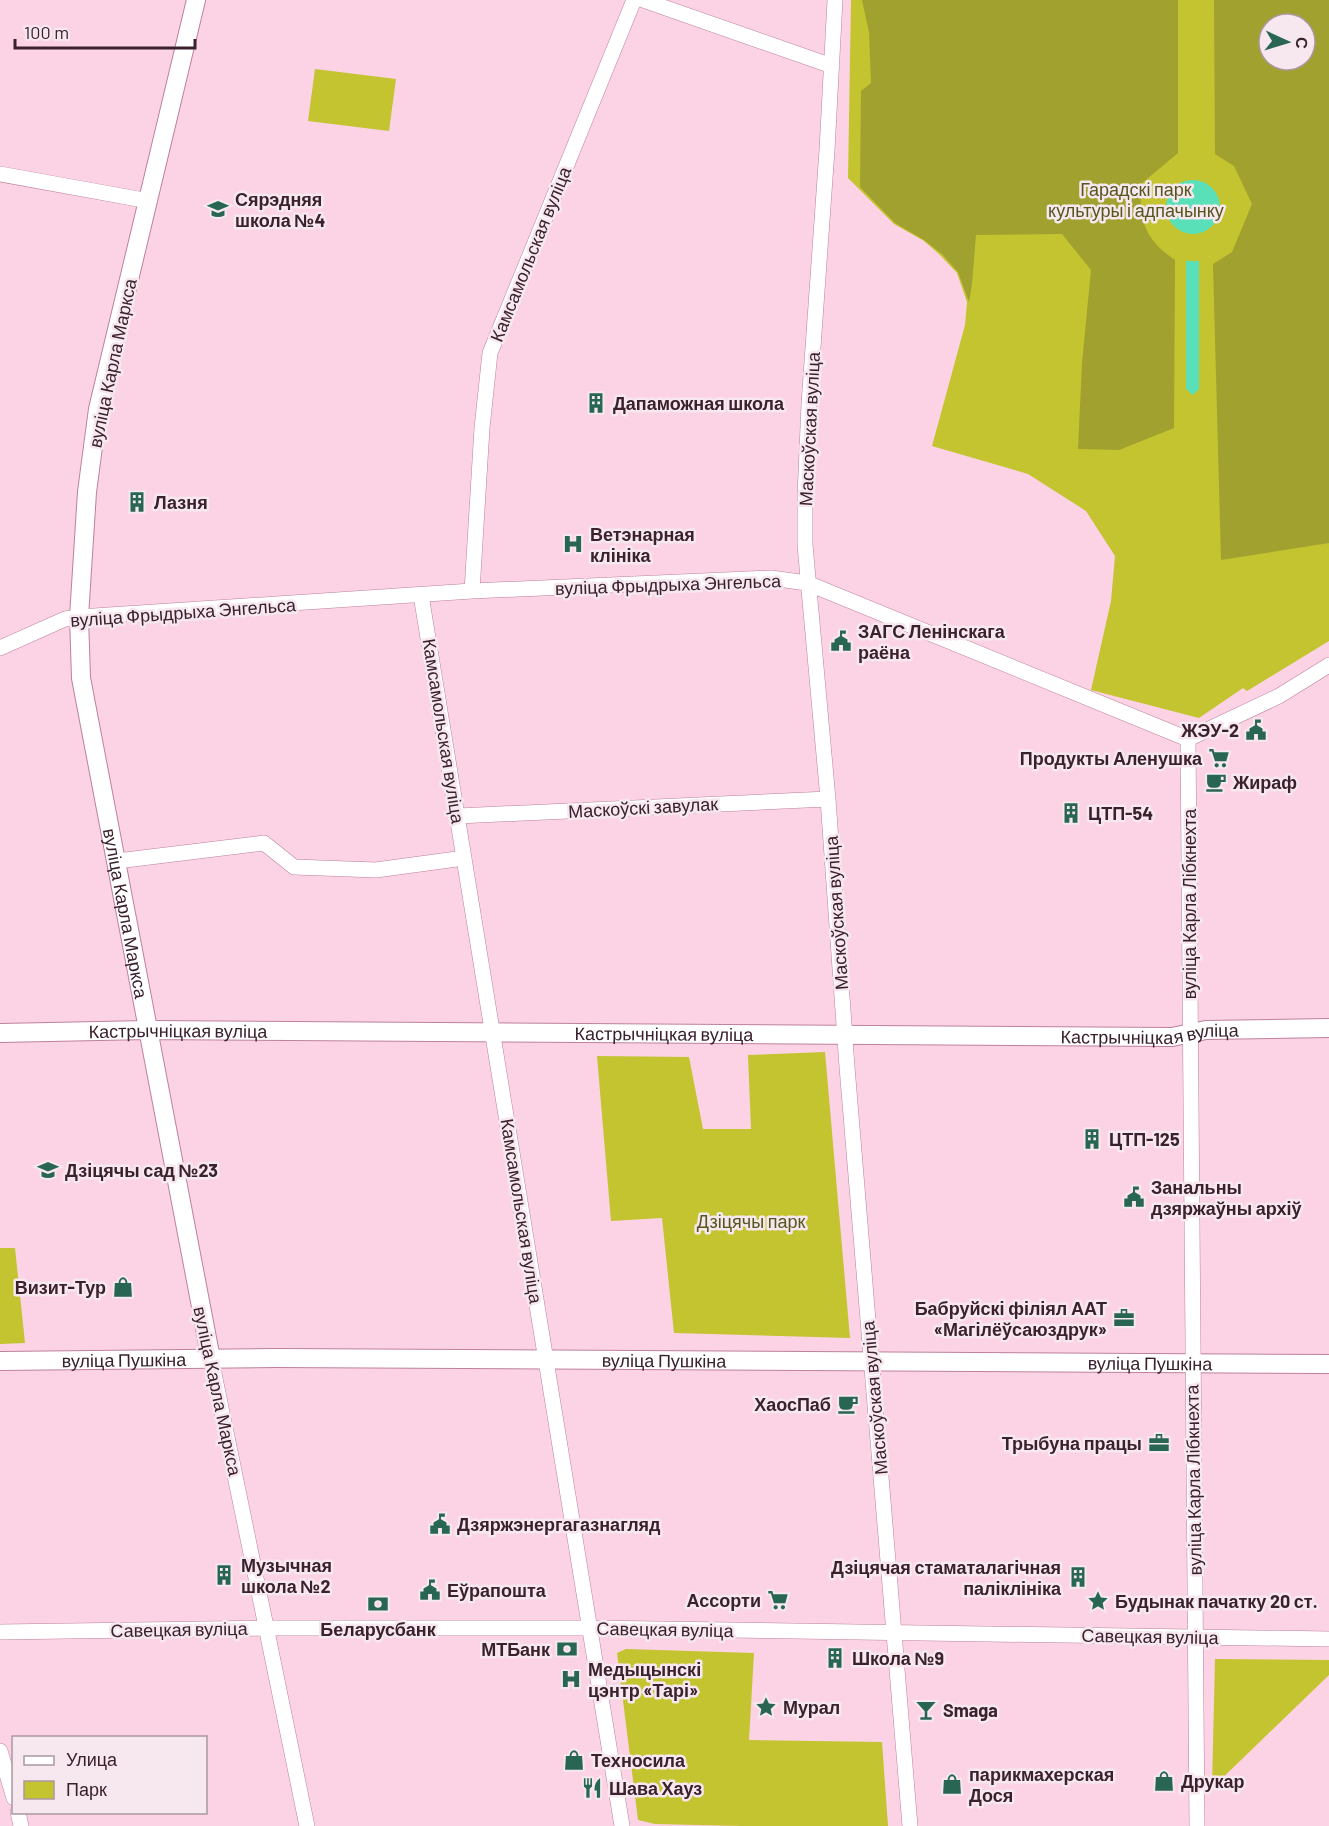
<svg xmlns="http://www.w3.org/2000/svg" width="1329" height="1826" font-family="Barlow,sans-serif">
	<style>
		.green { fill: #c3c42f; fill-rule: evenodd }
		.forest { fill: #a0a12e; fill-rule: evenodd }
		.water { fill: #59e0b8 }
		.lines { fill: none; stroke-linecap: round; stroke-linejoin: round }
		.minor-casing { stroke: #be809d; stroke-width: 16 }
		.major-casing { stroke: #be809d; stroke-width: 20 }
		.minor { stroke: #fff; stroke-width: 15 }
		.major { stroke: #fff; stroke-width: 18 }
		.labels { text-anchor: middle; dominant-baseline: central; stroke-width: 5; stroke-linejoin: round; paint-order: stroke }
		.park-label { font-size: 18px; fill: #55561c; stroke: #f6e8ee }
		.poi-label { font-size: 18px; font-weight: bold; fill: #3a212d; stroke: #f6e8ee; text-anchor: start }
		.street-label { font-size: 18px; fill: #3a212d; stroke: #f6e8ee }
	</style>
	<rect width="100%" height="100%" fill="#fbd3e4"/>
	<path class="green" d="M851,0H1329V641L1247,691L1243,688L1199,718L1091,690L1111,601L1115,556L1086,511L1028,474L932,446L965,325L967,302L957,273L940,255L924,241L894,224L848,178ZM1269,24H1305V60H1269Z
		M315,69L396,79L389,131L308,121Z
		M825,1052L850,1338L674,1333L662,1218L611,1221L597,1056L689,1057L703,1129H751L748,1055Z
		M0,1248H15L25,1343L0,1344Z
		M626,1649L754,1653L749,1740L882,1742L888,1826H742L655,1824L638,1820L617,1653Z
		M1215,1659L1329,1660V1675L1212,1788Z"/>
	<path class="forest" d="M862,0H1178V153L1141,184C1139,220 1144,239 1175,260L1174,428L1119,450L1078,449L1082,363L1091,270L1062,234L976,235L972,284L969,302L958,272L942,254L924,240L895,223L860,187L861,91L871,83L869,32Z
		M1214,0H1329V543L1221,560L1213,264L1232,252L1252,204L1234,166L1215,154ZM1269,24H1305V60H1269Z"/>
	<path class="water" d="M1166 207a27 27 0 1 1 54 0a27 27 0 1 1-54 0Z
		M1186,261H1199V389L1193,395L1186,389Z"/>
	<g class="lines">
		<g class="minor-casing">
			<path id="minor" d="M643,0L832,66
				M835,0L827,150L809,404L805,496V545L828,799L847,1067L910,1826
				M0,174L149,201
				M472,591L482,428L490,353L634,0
				M421,595L622,1826
				M0,648L65,619L79,617L472,591L771,578L807,583L1188,739L1279,696L1329,665
				M1188,739L1197,1826
				M458,816L828,799
				M117,861L264,843L294,867L376,870L464,858
				M211,1359L307,1826
				M0,1632L267,1628H589L1329,1639
				M0,1751L14,1798
				M18,1812L21,1826"/>
		</g>
		<g class="major-casing">
			<g id="major">
				<path id="s1" d="M196,0L98,409L87,492L79,617L81,678L211,1359"/>
				<path id="s2" d="M0,1033L148,1030L1172,1037L1206,1030L1329,1028"/>
				<path id="s3" d="M0,1361L277,1358L1329,1364"/>
			</g>
		</g>
		<use href="#minor" class="minor"/>
		<use href="#major" class="major"/>
	</g>
	<defs>
		<g id="school-bare" transform="scale(1.62)"><path d="M0-5L7-2L0 1L-7-2ZM-4 1L0 2.5L4 1V4Q0 6-4 4Z" fill="#286653" stroke="#f6e8ee" stroke-width="2.5" paint-order="stroke"/></g>
		<g id="building-bare" transform="scale(1.62)"><path d="M-4-6H4V6H1V3H-1V6H-4ZM-2.5-4.3h1.7v1.8h-1.7ZM.8-4.3h1.7v1.8H.8ZM-2.5-1h1.7V.8h-1.7ZM.8-1h1.7V.8H.8Z" fill="#286653" stroke="#f6e8ee" stroke-width="2.5" paint-order="stroke"/></g>
		<g id="hospital-bare" transform="scale(1.62)"><path d="M-5-5h3v3.5h4V-5h3V5h-3V1.5h-4V5h-3Z" fill="#286653" stroke="#f6e8ee" stroke-width="2.5" paint-order="stroke"/></g>
		<g id="civic-bare" transform="scale(1.62)"><path d="M-.6-6.5H3V-4.5H.6V-3L4-1V1h2V6H-6V1h2V-1L-.6-3ZM-1.2 2.5V6h2.4V2.5Z" fill="#286653" stroke="#f6e8ee" stroke-width="2.5" paint-order="stroke"/></g>
		<g id="supermarket-bare" transform="scale(1.62)"><path d="M-6-5.5h2.5l.6 2H6L4.5 2H-2.5L-4.4-4H-6ZM-1.5 3.2a1.3 1.3 0 1 0 .1 0ZM3 3.2a1.3 1.3 0 1 0 .1 0Z" fill="#286653" stroke="#f6e8ee" stroke-width="2.5" paint-order="stroke"/></g>
		<g id="cafe-bare" transform="scale(1.62)"><path d="M-5.5-4.5H6V0H3Q3 3.5 0 3.5H-2.5Q-5.5 3.5-5.5 0ZM3-3.2v2h1.7v-2ZM-6 4.5H4V6H-6Z" fill="#286653" stroke="#f6e8ee" stroke-width="2.5" paint-order="stroke"/></g>
		<g id="shop-bare" transform="scale(1.62)"><path d="M-5-2.5h2.3a2.7 3.5 0 0 1 5.4 0H5L5.5 6h-11ZM-1.5-2.5h3a1.5 2.3 0 0 0-3 0Z" fill="#286653" stroke="#f6e8ee" stroke-width="2.5" paint-order="stroke"/></g>
		<g id="office-bare" transform="scale(1.62)"><path d="M-6-3h4V-5.5h4V-3h4V5H-6ZM-1-4.5V-3h2v-1.5ZM-6 0V1H6V0Z" fill="#286653" stroke="#f6e8ee" stroke-width="2.5" paint-order="stroke"/></g>
		<g id="sight-bare" transform="scale(1.62)"><path d="M0-6L1.8-2.2L6-1.7L2.9 1.2L3.7 5.4L0 3.3L-3.7 5.4L-2.9 1.2L-6-1.7L-1.8-2.2Z" fill="#286653" stroke="#f6e8ee" stroke-width="2.5" paint-order="stroke"/></g>
		<g id="bank-bare" transform="scale(1.62)"><path d="M-6-4H6V4H-6ZM0-2.3a2.3 2.3 0 1 0 0 4.6a2.3 2.3 0 1 0 0-4.6Z" fill="#286653" stroke="#f6e8ee" stroke-width="2.5" paint-order="stroke"/></g>
		<g id="bar-bare" transform="scale(1.62)"><path d="M-6-5H6L.8 .8V4.5H3.5V6h-7V4.5H-.8V.8Z" fill="#286653" stroke="#f6e8ee" stroke-width="2.5" paint-order="stroke"/></g>
		<g id="restaurant-bare" transform="scale(1.62)"><path d="M-5-6h1v4h1v-4h1v4h1v-4h1v5L-1.5 .5V6h-2V.5L-5-1ZM5-6V6H3V1.5H1.5Q1.5-4 5-6Z" fill="#286653" stroke="#f6e8ee" stroke-width="2.5" paint-order="stroke"/></g>
	</defs>
	<g fill-rule="evenodd">
		<use href="#school-bare" x="218" y="209"/>
		<use href="#building-bare" x="596" y="403"/>
		<use href="#building-bare" x="137" y="502"/>
		<use href="#hospital-bare" x="573" y="544"/>
		<use href="#civic-bare" x="841" y="641"/>
		<use href="#civic-bare" x="1256" y="730"/>
		<use href="#supermarket-bare" x="1219" y="758"/>
		<use href="#cafe-bare" x="1216" y="782"/>
		<use href="#building-bare" x="1071" y="813"/>
		<use href="#building-bare" x="1092" y="1139"/>
		<use href="#school-bare" x="48" y="1170"/>
		<use href="#civic-bare" x="1134" y="1197"/>
		<use href="#shop-bare" x="123" y="1287"/>
		<use href="#office-bare" x="1124" y="1318"/>
		<use href="#cafe-bare" x="848" y="1404"/>
		<use href="#office-bare" x="1159" y="1443"/>
		<use href="#civic-bare" x="440" y="1524"/>
		<use href="#building-bare" x="224" y="1575"/>
		<use href="#building-bare" x="1078" y="1577"/>
		<use href="#civic-bare" x="430" y="1590"/>
		<use href="#supermarket-bare" x="778" y="1600"/>
		<use href="#sight-bare" x="1098" y="1601"/>
		<use href="#bank-bare" x="378" y="1604"/>
		<use href="#bank-bare" x="567" y="1649"/>
		<use href="#building-bare" x="835" y="1658"/>
		<use href="#hospital-bare" x="571" y="1679"/>
		<use href="#sight-bare" x="766" y="1707"/>
		<use href="#bar-bare" x="926" y="1710"/>
		<use href="#shop-bare" x="574" y="1760"/>
		<use href="#shop-bare" x="1164" y="1781"/>
		<use href="#shop-bare" x="952" y="1784"/>
		<use href="#restaurant-bare" x="592" y="1788"/>
	</g>
	<g class="labels">
		<g class="park-label">
			<text x="1136" y="189">Гарадскі парк<tspan x="1136" dy="21">культуры і адпачынку</tspan></text>
			<text x="751" y="1221">Дзіцячы парк</text>
		</g>
		<g class="poi-label">
			<text x="235" y="199">Сярэдняя<tspan x="235" dy="21">школа №4</tspan></text>
			<text x="613" y="403">Дапаможная школа</text>
			<text x="154" y="502">Лазня</text>
			<text x="590" y="534">Ветэнарная<tspan x="590" dy="21">клініка</tspan></text>
			<text x="858" y="631">ЗАГС Ленінскага<tspan x="858" dy="21">раёна</tspan></text>
			<text x="1239" y="730" text-anchor="end">ЖЭУ-2</text>
			<text x="1202" y="758" text-anchor="end">Продукты Аленушка</text>
			<text x="1233" y="782">Жираф</text>
			<text x="1088" y="813">ЦТП-54</text>
			<text x="1109" y="1139">ЦТП-125</text>
			<text x="65" y="1170">Дзіцячы сад №23</text>
			<text x="1151" y="1187">Занальны<tspan x="1151" dy="21">дзяржаўны архіў</tspan></text>
			<text x="106" y="1287" text-anchor="end">Визит-Тур</text>
			<text x="1107" y="1308" text-anchor="end">Бабруйскі філіял ААТ<tspan x="1107" dy="21">«Магілёўсаюздрук»</tspan></text>
			<text x="831" y="1404" text-anchor="end">ХаосПаб</text>
			<text x="1142" y="1443" text-anchor="end">Трыбуна працы</text>
			<text x="457" y="1524">Дзяржэнергагазнагляд</text>
			<text x="241" y="1565">Музычная<tspan x="241" dy="21">школа №2</tspan></text>
			<text x="1061" y="1567" text-anchor="end">Дзіцячая стаматалагічная<tspan x="1061" dy="21">паліклініка</tspan></text>
			<text x="447" y="1590">Еўрапошта</text>
			<text x="761" y="1600" text-anchor="end">Ассорти</text>
			<text x="1115" y="1601">Будынак пачатку 20 ст.</text>
			<text x="378" y="1629" text-anchor="middle">Беларусбанк</text>
			<text x="550" y="1649" text-anchor="end">МТБанк</text>
			<text x="852" y="1658">Школа №9</text>
			<text x="588" y="1669">Медыцынскі<tspan x="588" dy="21">цэнтр «Тарі»</tspan></text>
			<text x="783" y="1707">Мурал</text>
			<text x="943" y="1710">Smaga</text>
			<text x="591" y="1760">Техносила</text>
			<text x="969" y="1774">парикмахерская<tspan x="969" dy="21">Дося</tspan></text>
			<text x="1181" y="1781">Друкар</text>
			<text x="609" y="1788">Шава Хауз</text>
		</g>
		<g class="street-label">
			<text transform="translate(530 254) rotate(-68)">Камсамольская вуліца</text>
			<text transform="translate(112 363) rotate(-78)">вуліца Карла Маркса</text>
			<text transform="translate(809 429) rotate(-87)">Маскоўская вуліца</text>
			<text transform="translate(668 584) rotate(-2)">вуліца Фрыдрыха Энгельса</text>
			<text transform="translate(183 612) rotate(-4)">вуліца Фрыдрыха Энгельса</text>
			<text transform="translate(444 731) rotate(81)">Камсамольская вуліца</text>
			<text transform="translate(643 807) rotate(-3)">Маскоўскі завулак</text>
			<text transform="translate(1189 904) rotate(-90)">вуліца Карла Лібкнехта</text>
			<text transform="translate(836 913) rotate(-94)">Маскоўская вуліца</text>
			<text stroke="none"><textPath href="#s1" startOffset="930">вуліца Карла Маркса</textPath></text>
			<text stroke="none"><textPath href="#s2" startOffset="178">Кастрычніцкая вуліца</textPath></text>
			<text stroke="none"><textPath href="#s2" startOffset="664">Кастрычніцкая вуліца</textPath></text>
			<text stroke="none"><textPath href="#s2" startOffset="1150">Кастрычніцкая вуліца</textPath></text>
			<text transform="translate(522 1211) rotate(81)">Камсамольская вуліца</text>
			<text stroke="none"><textPath href="#s3" startOffset="124">вуліца Пушкіна</textPath></text>
			<text stroke="none"><textPath href="#s3" startOffset="664">вуліца Пушкіна</textPath></text>
			<text stroke="none"><textPath href="#s3" startOffset="1150">вуліца Пушкіна</textPath></text>
			<text transform="translate(218 1391) rotate(78)">вуліца Карла Маркса</text>
			<text transform="translate(874 1398) rotate(-95)">Маскоўская вуліца</text>
			<text transform="translate(1193 1480) rotate(-91)">вуліца Карла Лібкнехта</text>
			<text transform="translate(179 1629) rotate(-1)">Савецкая вуліца</text>
			<text transform="translate(665 1629) rotate(1)">Савецкая вуліца</text>
			<text transform="translate(1150 1636) rotate(1)">Савецкая вуліца</text>
		</g>
	</g>
	<rect x="12" y="1736" width="195" height="78" fill="#f6e8ee" stroke="#ab98a1" stroke-width="1.5"/>
	<rect x="24" y="1756" width="30" height="9" fill="#ffffff" stroke="#ab98a1" stroke-width="1.5"/>
	<text x="66" y="1766" font-size="18" fill="#3a212d">Улица</text>
	<rect x="24" y="1781" width="30" height="18" fill="#c3c42f" stroke="#ab98a1" stroke-width="1.5"/>
	<text x="66" y="1796" font-size="18" fill="#3a212d">Парк</text>
	<g transform="translate(1287 42) rotate(94)"><circle r="28" fill="#f6e8ee" stroke="#ab98a1" stroke-width="1.5"/>
	<path d="M0-4.5L10 22L0 15L-10 22Z" fill="#286653"/>
	<text y="-9" font-size="16" font-weight="bold" text-anchor="middle" fill="#3a212d">С</text>
	</g>
	<path d="M15 39v9h180v-9" fill="none" stroke="#3a212d" stroke-width="3"/>
	<text x="24" y="39" font-size="18" fill="#3a212d" stroke="#f6e8ee" stroke-width="4.5" paint-order="stroke">100 m</text>
</svg>
